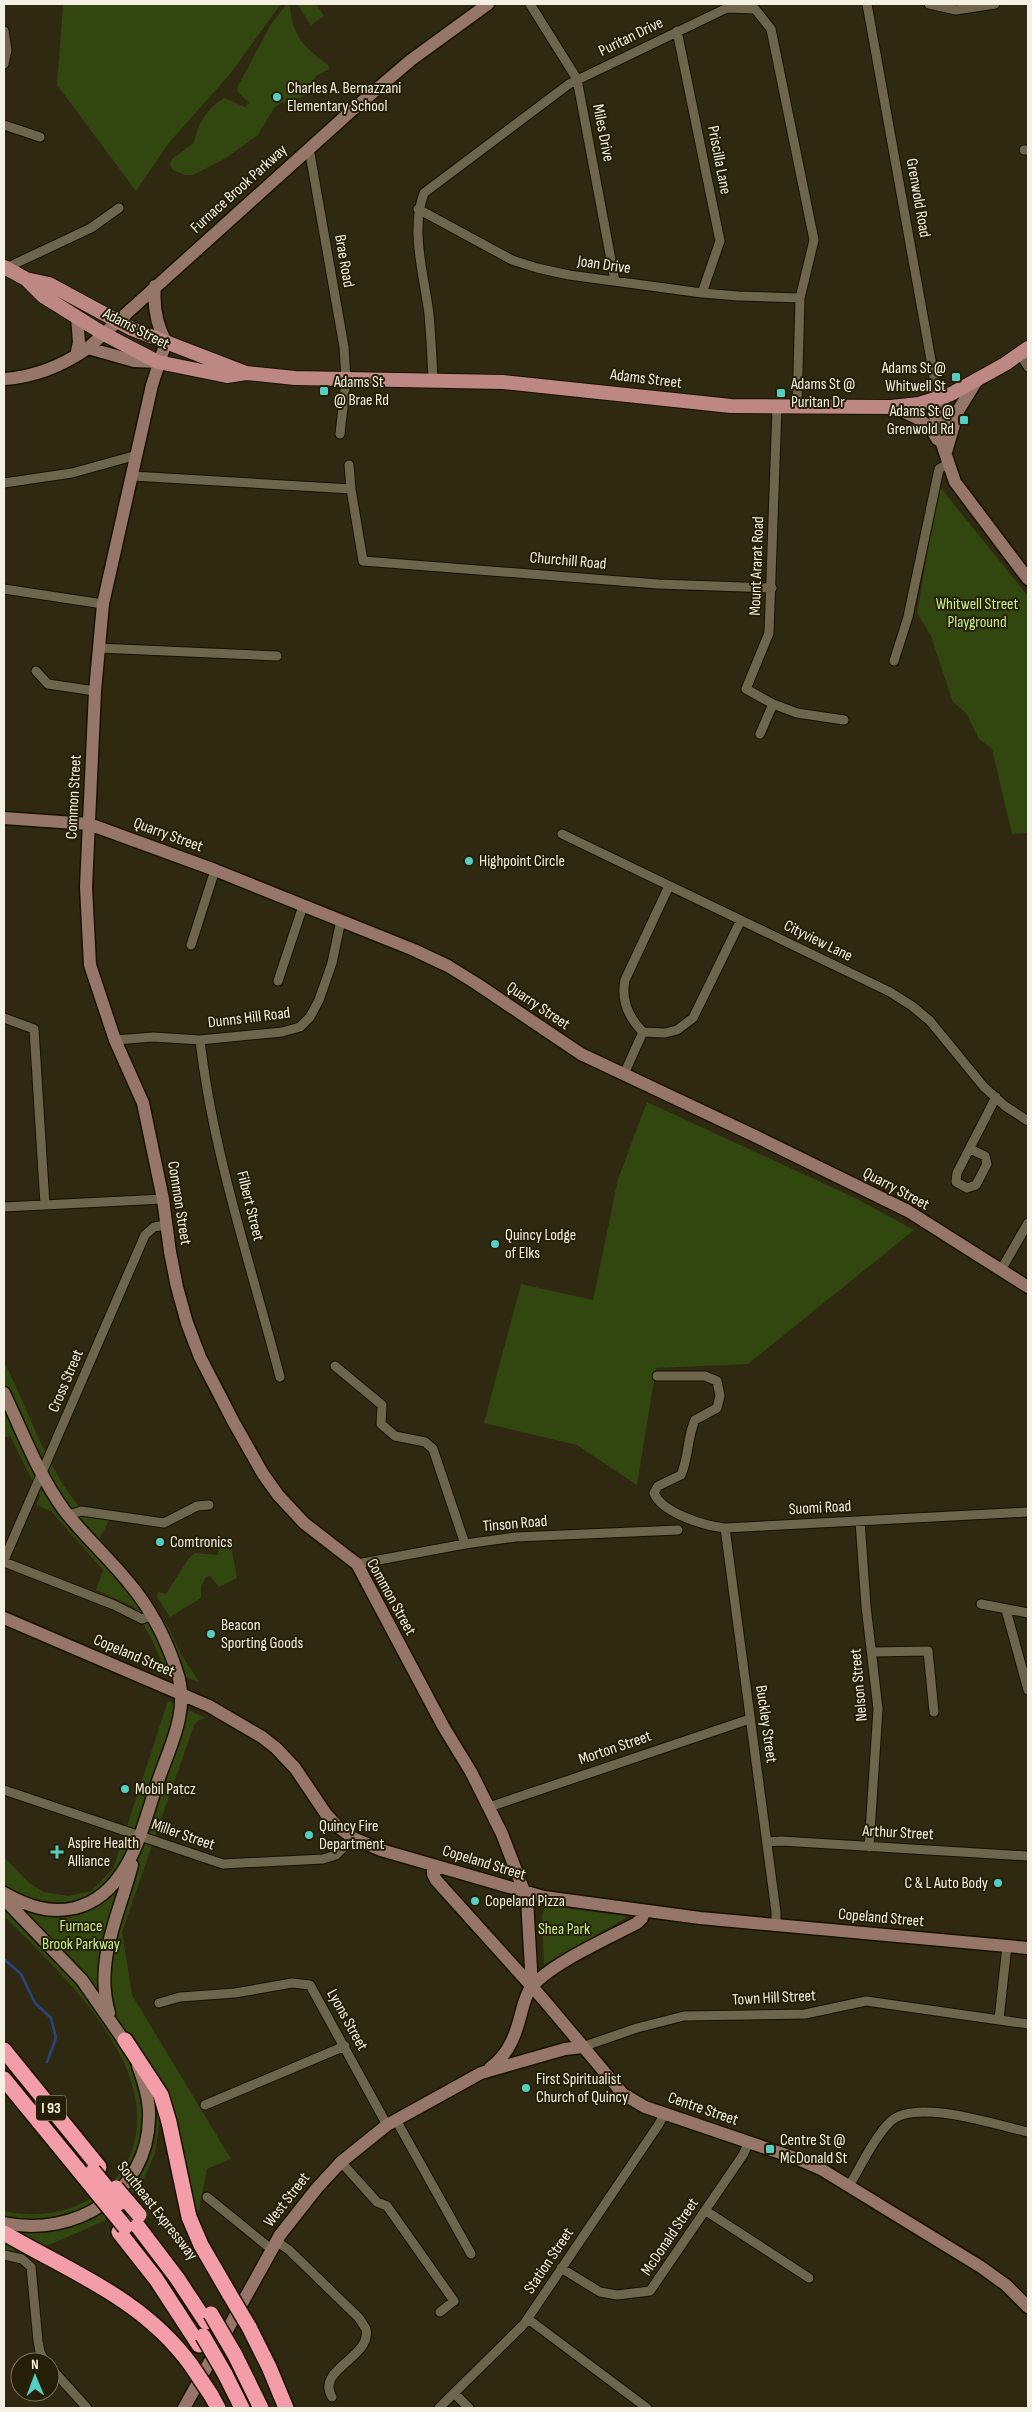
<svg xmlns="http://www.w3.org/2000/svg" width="1032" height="2412" font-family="'Sofia Sans Condensed',sans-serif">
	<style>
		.green { fill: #324610 }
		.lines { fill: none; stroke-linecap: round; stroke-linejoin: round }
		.stream { stroke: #274580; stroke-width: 2.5 }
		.street-casing { stroke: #181100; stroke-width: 11 }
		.secondary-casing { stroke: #181100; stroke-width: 15 }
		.primary-casing { stroke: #181100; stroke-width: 16 }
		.highway-casing { stroke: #181100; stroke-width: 18 }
		.street { stroke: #6d654c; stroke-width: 9 }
		.secondary { stroke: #957668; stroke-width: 12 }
		.primary { stroke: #bd8783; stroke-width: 14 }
		.highway { stroke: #f39da8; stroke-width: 15 }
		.highway-bridge-casing { stroke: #181100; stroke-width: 18; stroke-linecap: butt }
		.highway-bridge { stroke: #f39da8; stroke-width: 15 }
		.poi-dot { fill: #56cec4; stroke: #261f08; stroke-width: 2 }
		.labels { text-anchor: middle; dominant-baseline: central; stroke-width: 4; stroke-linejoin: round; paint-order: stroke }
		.shield { fill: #261f08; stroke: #b6b1a1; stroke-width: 1 }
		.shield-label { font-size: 15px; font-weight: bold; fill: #f4f0e2 }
		.street-label { font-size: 16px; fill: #f4f0e2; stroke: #261f08 }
		.poi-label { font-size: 16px; fill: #f4f0e2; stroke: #261f08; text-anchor: start }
		.park-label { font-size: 16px; fill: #c5f08c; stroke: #261f08 }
	</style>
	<rect width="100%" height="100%" fill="#302912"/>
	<path class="green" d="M61,4H281L230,74L168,144L136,191L57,85L63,6Z
		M297,4H316L324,16L311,25Z
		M286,5L290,6C292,36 305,48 328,65L329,69L316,76L306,93L300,98L281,103L274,108L258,135L226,158L193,175H185L173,170L170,165L172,159L194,143C197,125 207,108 224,98L245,107L249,103L237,91L238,86L271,24Z
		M939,486L1028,596V833L1012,834L992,749L979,739L966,713L953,702L931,636L917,613Z
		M647,1102L855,1198L914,1230L748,1364L656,1368L637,1485L577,1445L484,1423L521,1284L593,1300L618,1179Z
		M4,1362C31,1414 47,1473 88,1517L109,1520L100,1538L169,1628L181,1654L199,1682L165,1670L154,1644L134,1607L96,1590L103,1570L51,1511L36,1505L40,1496L10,1436L4,1437Z
		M220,1541H230L237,1578L219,1587L210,1576L206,1577L201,1586V1598L170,1617L157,1597L158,1592L166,1594L189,1558L195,1553L218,1555Z
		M168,1701L206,1718L199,1720L194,1725L122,1932L132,1995L231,2159L207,2169L199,2210L196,2211L177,2120L169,2092L159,2100L160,2118L155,2153L144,2178L128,2200L104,2221L35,2251L4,2250V2211C39,2219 75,2212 104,2190C118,2179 128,2164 133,2147C159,2061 58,1970 4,1916V1857L29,1883L44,1892L68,1896L91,1891L113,1869Z
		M550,1906L625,1916L626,1918L544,1965L542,1915L544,1909Z"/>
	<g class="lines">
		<path class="stream" d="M4,1959L21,1974L35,2003L51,2018L56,2038L47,2062"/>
		<g class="street-casing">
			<path id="street" d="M530,4L577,79L615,281
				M867,4L938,399
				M929,4L956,10L995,4
				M4,31L7,50L4,64
				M677,31L720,241L702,293
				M4,125L40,137
				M309,148L344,347L346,380L340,434
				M1024,150H1028
				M418,209L512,260L537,268L569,275L702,293L738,296L800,298
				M6,268L91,228L119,208
				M1020,354L1028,367
				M433,380C432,358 431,336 429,314C424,275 410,230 424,193L569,84L727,8L755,9L771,29L814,240L800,298L797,407
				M349,465L351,489L363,561L658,584L772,588
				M132,476L351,489
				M4,483L72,473L137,455
				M4,589L103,604
				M98,648L277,656
				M894,661L908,617L939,469L947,464
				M36,671L48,684L95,691
				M773,704L746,689L769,633L777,407
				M760,734L773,704L797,713L844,720
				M562,834L890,992L912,1006L930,1021L984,1087L1005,1106L1028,1121
				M669,886L625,980C621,1000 628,1017 643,1032L665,1033L677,1030L693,1018L741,920
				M191,945L215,870
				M278,981L303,906
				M4,1018L34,1029L45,1205
				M115,1040L153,1037L200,1040L282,1032L300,1027L310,1017L319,1000L332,963L341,920
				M200,1040C213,1154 251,1265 280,1377
				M624,1074L643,1032
				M970,1149L985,1156L987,1164L976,1185L967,1188L956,1182L957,1173L996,1097
				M4,1207L163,1199
				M1001,1270L1028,1223
				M335,1366L382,1405L381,1424L395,1436L425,1442L433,1449L465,1544
				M657,1376H705L717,1381L720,1396L717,1408L695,1420C687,1437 689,1457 681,1475L658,1486L654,1493C662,1513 705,1526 725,1528L1028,1512
				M69,1515L81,1511L164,1523L197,1506L209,1505
				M860,1521L866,1606L878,1709L869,1847
				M725,1528L776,1912V1925
				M4,1560L145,1235L154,1227L166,1225
				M4,1562L114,1605L142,1619L151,1616
				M357,1564L465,1544L516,1537L678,1530
				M981,1604L1028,1613
				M1006,1610L1028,1690
				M872,1652L928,1651L934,1712
				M4,1790L223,1864L323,1859L336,1855L353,1838
				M489,1807L750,1719
				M767,1842L781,1841L1028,1856
				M159,2003L180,1997L235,1993L292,1983L310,1985L387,2125
				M999,2019L1007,1946
				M582,2047L637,2028L684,2016L805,2014L866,2001L1028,2024
				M205,2105L345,2046
				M396,2120L471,2254
				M341,2162L377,2202L387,2206L454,2301L440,2312
				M849,2186C861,2166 875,2136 891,2121C917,2098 995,2125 1028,2132
				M207,2197L271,2249
				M706,2211L809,2278
				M276,2241L289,2250L359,2318L366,2329C372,2358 315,2369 332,2397
				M4,2255L22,2259L31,2267L38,2341L40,2352L45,2362
				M561,2268L600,2292L617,2295L650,2291L743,2155L749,2142
				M528,2319L647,2408
				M50,2367L87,2408
				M454,2393L469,2408
				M439,2408L524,2324L659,2124L664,2114"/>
		</g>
		<g class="secondary-casing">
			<path id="secondary" d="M155,286C153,307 156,324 166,342L152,385L103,604L95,691L86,887L90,965L115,1040L143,1103L163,1199L170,1252L177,1287L187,1323L200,1357L233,1421L263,1474L278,1495L304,1523L357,1564L443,1726L471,1772L502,1834L527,1899L532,1987
				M88,348L134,361L158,362
				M76,356L79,342L77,317
				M4,379C35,377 62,366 88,348L350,112L411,60L488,4
				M942,397L946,434
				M933,400L937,429L955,482L1028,579
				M891,407C910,414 928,420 937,439
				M946,452L958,411L977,380
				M4,818L89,824L215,870L414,950L448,966L477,984L581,1054L757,1137L908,1211L1028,1287
				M4,1393C23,1433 38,1474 64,1510C84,1536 109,1558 129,1583C151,1609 167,1641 177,1672C190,1710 170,1746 158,1781C142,1827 130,1894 75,1908C49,1914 27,1906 4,1893
				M4,1618L209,1706L262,1737L276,1748L295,1768L326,1814L337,1826L353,1838L381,1850L544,1897L700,1918L1028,1948
				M433,1865V1874L436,1880L543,1999L623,2094L645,2107L798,2159L821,2169L981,2267L1006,2285L1028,2307
				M4,1899L82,1980L129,2048
				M109,2013C94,1961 119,1915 132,1865
				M490,2068C510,2053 516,2034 522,2010C524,2003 526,1995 530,1989C549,1964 609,1938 637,1923L642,1918L644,1911
				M4,2223C74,2238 148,2194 149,2118C150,2100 144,2082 138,2066
				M184,2408L280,2235L317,2188L341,2162L387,2125L481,2073L565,2049L582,2047"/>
		</g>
		<g class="primary-casing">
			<path id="primary" d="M4,267L26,279L49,284L132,329L246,373
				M26,279L43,296L104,334L158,362L227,376L246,373L295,378L503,382L731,406L891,407L919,404L951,394L1005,364L1028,348"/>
		</g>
		<g class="highway-casing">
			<path id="highway" d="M125,2040L161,2095L169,2122L189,2217L201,2245L230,2295
				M4,2050L99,2167
				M4,2079L85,2178
				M133,2220L177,2278L206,2322
				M119,2232L156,2279L199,2345
				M4,2233C71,2272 143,2299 191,2365
				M249,2327L269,2367L286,2408
				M235,2355L261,2408
				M225,2374L242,2408
				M211,2395L218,2408"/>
		</g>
		<use href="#street" class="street"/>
		<use href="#secondary" class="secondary"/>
		<use href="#primary" class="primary"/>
		<use href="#highway" class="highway"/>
		<g class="highway-bridge-casing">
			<path id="highway-bridge" d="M93,2171L119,2203
				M85,2178L125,2227
				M116,2188L139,2215
				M230,2295L249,2327
				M211,2314L235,2355
				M203,2336L225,2374
				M191,2365L211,2395"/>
		</g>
		<use href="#highway-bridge" class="highway-bridge"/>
	</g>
	<g class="poi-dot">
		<circle cx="277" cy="97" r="5"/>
		<rect x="951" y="372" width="10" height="10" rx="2.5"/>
		<rect x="319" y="386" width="10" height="10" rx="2.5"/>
		<rect x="776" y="388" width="10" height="10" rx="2.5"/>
		<rect x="959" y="415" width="10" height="10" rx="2.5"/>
		<circle cx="469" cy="861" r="5"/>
		<circle cx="495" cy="1244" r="5"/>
		<circle cx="160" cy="1542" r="5"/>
		<circle cx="211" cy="1634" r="5"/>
		<circle cx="125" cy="1789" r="5"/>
		<circle cx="309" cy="1835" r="5"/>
		<path d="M54.5 1844.5h5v5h5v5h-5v5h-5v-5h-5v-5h5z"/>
		<circle cx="998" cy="1883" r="5"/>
		<circle cx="475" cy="1901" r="5"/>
		<circle cx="526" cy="2088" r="5"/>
		<rect x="765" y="2144" width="10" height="10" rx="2.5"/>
	</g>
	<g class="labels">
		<rect class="shield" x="36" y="2095.5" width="30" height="25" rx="4"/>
		<g class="shield-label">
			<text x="51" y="2108">I 93</text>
		</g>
		<g class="street-label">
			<text transform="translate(631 37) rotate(-26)">Puritan Drive</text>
			<text transform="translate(603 133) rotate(79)">Miles Drive</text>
			<text transform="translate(719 160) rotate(79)">Priscilla Lane</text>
			<text transform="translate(239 189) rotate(-42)">Furnace Brook Parkway</text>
			<text transform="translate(918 198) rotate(80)">Grenwold Road</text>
			<text transform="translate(344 261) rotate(80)">Brae Road</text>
			<text transform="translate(604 265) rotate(8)">Joan Drive</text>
			<text transform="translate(136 329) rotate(27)">Adams Street</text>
			<text transform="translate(646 379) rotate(7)">Adams Street</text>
			<text transform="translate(568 561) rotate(5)">Churchill Road</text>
			<text transform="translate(757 566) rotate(-88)">Mount Ararat Road</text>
			<text transform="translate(74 797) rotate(-87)">Common Street</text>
			<text transform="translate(168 835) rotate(20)">Quarry Street</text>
			<text transform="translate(818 941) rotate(26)">Cityview Lane</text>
			<text transform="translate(538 1006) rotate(34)">Quarry Street</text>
			<text transform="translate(249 1018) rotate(-7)">Dunns Hill Road</text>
			<text transform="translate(896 1189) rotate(28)">Quarry Street</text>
			<text transform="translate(179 1203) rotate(81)">Common Street</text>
			<text transform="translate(250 1206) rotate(76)">Filbert Street</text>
			<text transform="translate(66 1381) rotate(-67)">Cross Street</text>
			<text transform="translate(820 1508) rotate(-3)">Suomi Road</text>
			<text transform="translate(515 1524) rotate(-5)">Tinson Road</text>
			<text transform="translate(391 1597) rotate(61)">Common Street</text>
			<text transform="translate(134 1656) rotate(23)">Copeland Street</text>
			<text transform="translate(859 1685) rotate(-95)">Nelson Street</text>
			<text transform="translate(766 1724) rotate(82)">Buckley Street</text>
			<text transform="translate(615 1748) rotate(-19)">Morton Street</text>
			<text transform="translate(898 1833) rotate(3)">Arthur Street</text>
			<text transform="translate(183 1835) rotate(19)">Miller Street</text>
			<text transform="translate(484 1863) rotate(17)">Copeland Street</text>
			<text transform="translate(881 1918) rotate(5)">Copeland Street</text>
			<text transform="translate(774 1998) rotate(-3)">Town Hill Street</text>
			<text transform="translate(347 2020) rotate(61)">Lyons Street</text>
			<text transform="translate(703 2109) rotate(19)">Centre Street</text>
			<text transform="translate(287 2200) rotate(-52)">West Street</text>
			<text transform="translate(157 2211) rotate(52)">Southeast Expressway</text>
			<text transform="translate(670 2237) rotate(-56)">McDonald Street</text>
			<text transform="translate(549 2261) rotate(-56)">Station Street</text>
		</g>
		<g class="poi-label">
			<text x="287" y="88">Charles A. Bernazzani<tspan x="287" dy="18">Elementary School</tspan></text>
			<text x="946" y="368" text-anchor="end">Adams St @<tspan x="946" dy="18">Whitwell St</tspan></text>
			<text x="334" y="382">Adams St<tspan x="334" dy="18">@ Brae Rd</tspan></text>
			<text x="791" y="384">Adams St @<tspan x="791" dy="18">Puritan Dr</tspan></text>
			<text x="954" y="411" text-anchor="end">Adams St @<tspan x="954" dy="18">Grenwold Rd</tspan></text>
			<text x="479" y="861">Highpoint Circle</text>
			<text x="505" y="1235">Quincy Lodge<tspan x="505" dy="18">of Elks</tspan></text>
			<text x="170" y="1542">Comtronics</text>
			<text x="221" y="1625">Beacon<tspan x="221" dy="18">Sporting Goods</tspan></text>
			<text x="135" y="1789">Mobil Patcz</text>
			<text x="319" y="1826">Quincy Fire<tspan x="319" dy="18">Department</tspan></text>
			<text x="68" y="1843">Aspire Health<tspan x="68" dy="18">Alliance</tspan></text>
			<text x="988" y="1883" text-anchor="end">C &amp; L Auto Body</text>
			<text x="485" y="1901">Copeland Pizza</text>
			<text x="536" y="2079">First Spiritualist<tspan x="536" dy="18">Church of Quincy</tspan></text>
			<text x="780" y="2140">Centre St @<tspan x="780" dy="18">McDonald St</tspan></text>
		</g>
		<g class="park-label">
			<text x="977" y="604">Whitwell Street<tspan x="977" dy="18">Playground</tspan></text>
			<text x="81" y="1926">Furnace<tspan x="81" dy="18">Brook Parkway</tspan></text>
			<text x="564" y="1929">Shea Park</text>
		</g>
	</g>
	<rect width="1032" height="2412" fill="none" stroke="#f4f0e2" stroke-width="10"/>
	<g transform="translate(35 2377) rotate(359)"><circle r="24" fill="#261f08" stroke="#78735f"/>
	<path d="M0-4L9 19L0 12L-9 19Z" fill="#56cec4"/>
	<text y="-8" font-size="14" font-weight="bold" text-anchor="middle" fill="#f4f0e2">N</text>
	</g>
</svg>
